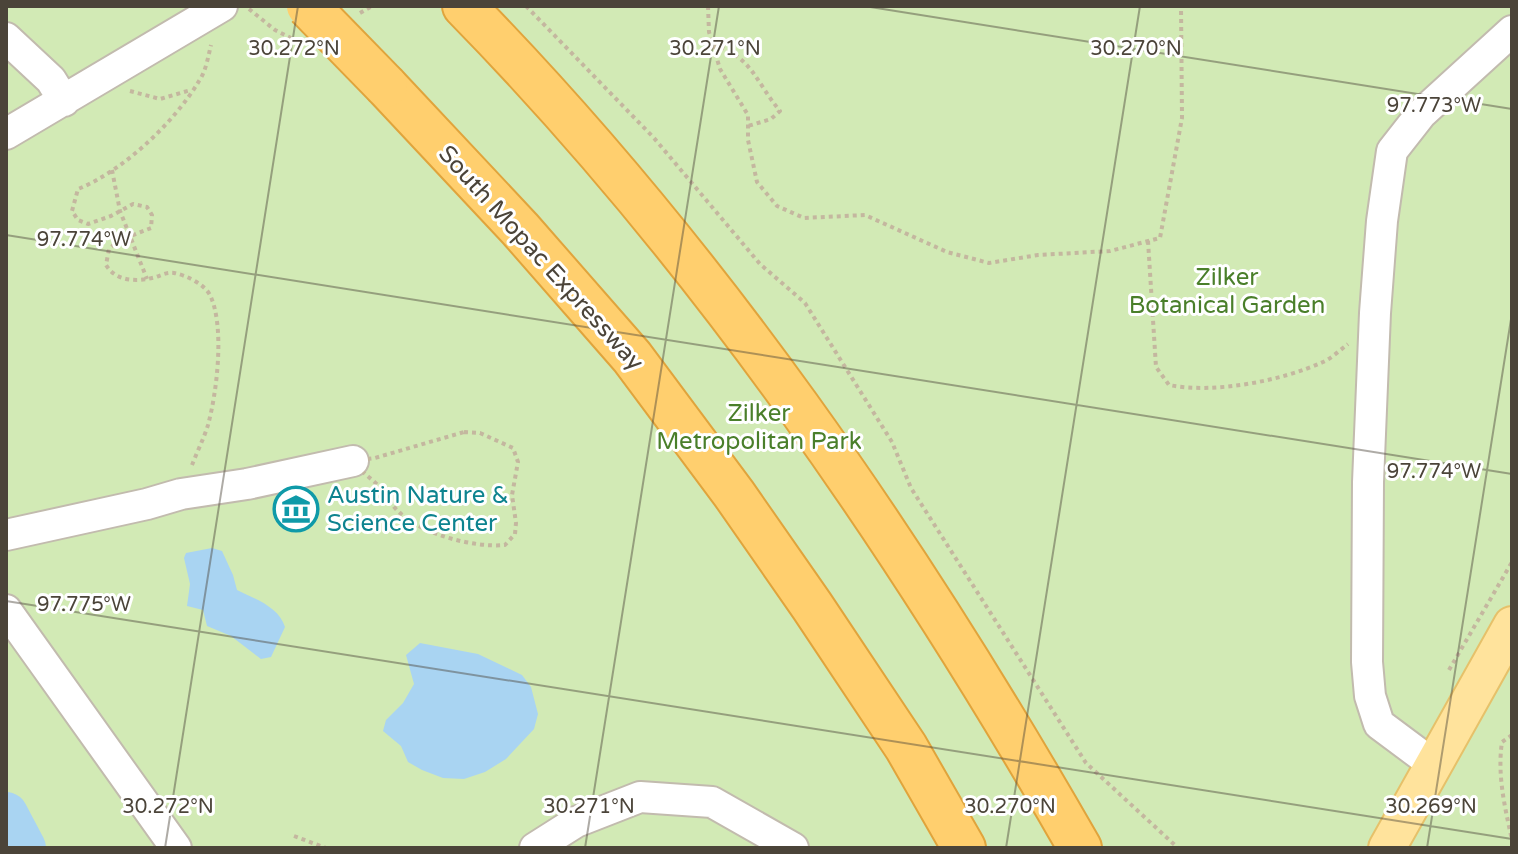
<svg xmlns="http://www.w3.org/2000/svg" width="1518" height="854" font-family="'Varela Round',sans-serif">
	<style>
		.green { fill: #d2eab5 }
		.water { fill: #a9d4f2 }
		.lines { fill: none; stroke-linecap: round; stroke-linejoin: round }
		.river { stroke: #a9d4f2; stroke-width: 44 }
		.minor-casing { stroke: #c2bbae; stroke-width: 34 }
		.major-casing { stroke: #e6c16a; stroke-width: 40 }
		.highway-casing { stroke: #e0a43c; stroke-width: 46 }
		.path { stroke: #c4b79f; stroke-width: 4; stroke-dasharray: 4 4; stroke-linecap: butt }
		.minor { stroke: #fff; stroke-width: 30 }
		.major { stroke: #ffe39c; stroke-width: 36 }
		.highway { stroke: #ffcf6e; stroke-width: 42 }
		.highway-bridge-casing { stroke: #e0a43c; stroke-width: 46; stroke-linecap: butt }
		.highway-bridge { stroke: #ffcf6e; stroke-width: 42 }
		.ticks { fill: none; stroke: #4b4439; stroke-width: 2; stroke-opacity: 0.45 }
		.labels { text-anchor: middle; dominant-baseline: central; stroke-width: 6; stroke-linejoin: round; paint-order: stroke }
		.street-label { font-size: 24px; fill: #4b4439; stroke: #fff }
		.park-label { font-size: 24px; fill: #4a7f2a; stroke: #fff }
		.culture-label { font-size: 24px; fill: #0d838f; stroke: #fff; text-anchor: start }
		.ticks-label { font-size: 20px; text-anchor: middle; fill: #4b4439; stroke: #fff; stroke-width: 6; stroke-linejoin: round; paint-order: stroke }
	</style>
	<rect width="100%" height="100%" fill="#f6f3ec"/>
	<path class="green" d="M6,6H1512V848H6Z"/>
	<path class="water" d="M212,548L222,551L233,575L237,590C255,599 279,607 285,627L271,657L261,659L231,636L207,626L203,610L187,606L190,584L184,558L186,553Z
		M420,643L478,654L522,675L531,687L538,714L534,729L506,759L485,772L464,779L443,778L422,770L408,762L401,746L383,731L386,720L403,703L414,684L406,655Z"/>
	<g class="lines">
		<path class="river" d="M6,814L24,848"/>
		<g class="minor-casing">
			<path id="minor" d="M6,38L51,80L64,101
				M6,134L222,6
				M6,535L147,504L181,494L247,484L353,461
				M6,610L176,848
				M1434,765L1379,724L1370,696L1367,662L1368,482L1375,313L1382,221L1392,151L1421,114L1512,31
				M535,848L576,822L640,797L712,802L793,848"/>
		</g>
		<g class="major-casing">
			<path id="major" d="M1387,848L1512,625"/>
		</g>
		<g class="highway-casing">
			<path id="highway" d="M464,6C708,255 907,546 1080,848
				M386,86L520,229L632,357L734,494L812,606L906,747L964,848"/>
		</g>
		<path class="path" d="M526,6L654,138L760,264L805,303L892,442L911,488L1086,763L1178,848
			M708,6L709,32L720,69L748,115V140L757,182L777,206L804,218L865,215L947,252L989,263L1038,255L1110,251L1160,238L1182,118L1181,6
			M249,9L275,30L291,38
			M360,13L372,6
			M713,44C753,58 755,81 780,111L771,119L748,126
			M130,91L160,99L191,90
			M112,170L120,211L147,279
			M1148,241L1156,367L1169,385C1214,394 1281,381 1323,362C1332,358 1340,350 1348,344
			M464,432L480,433L513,448L518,462L512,495L516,523L515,534L505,545C474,548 421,534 399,512C391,505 387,495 380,487C371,478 361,472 353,461L375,458Z
			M192,465C197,452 204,438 208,425C217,392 225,326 210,295C204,284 186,275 174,273C167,272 162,275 156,277C138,282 116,282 106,265L109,249L118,241L151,228L152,215L147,207L133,204L111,216L88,224L78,220L72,211L78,189C123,171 174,123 199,81C206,71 208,57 211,45
			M1449,670L1512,562
			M1512,735L1502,742C1497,775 1505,808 1512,840
			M294,836L326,848"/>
		<use href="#minor" class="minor"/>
		<use href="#major" class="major"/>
		<use href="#highway" class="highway"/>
		<g class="highway-bridge-casing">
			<path id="highway-bridge" d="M308,6L386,86"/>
		</g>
		<use href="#highway-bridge" class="highway-bridge"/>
	</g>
	<path class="ticks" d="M864,6L1512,109M6,235L1512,474M6,601L1512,839M165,848L298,6M585,848L719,6M1006,848L1140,6M1427,848L1512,313"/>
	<defs>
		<g id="museum-ring" transform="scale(2.3)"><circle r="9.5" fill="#fff" stroke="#0f9aa8" stroke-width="1.5"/><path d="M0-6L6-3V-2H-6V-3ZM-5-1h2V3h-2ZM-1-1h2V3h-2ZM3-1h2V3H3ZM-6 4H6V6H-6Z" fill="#0f9aa8"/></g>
	</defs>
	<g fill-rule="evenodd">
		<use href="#museum-ring" x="296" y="509"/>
	</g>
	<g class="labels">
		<g class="street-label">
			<text transform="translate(541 258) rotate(48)">South Mopac Expressway</text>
		</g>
		<g class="park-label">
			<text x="1227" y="277">Zilker<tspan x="1227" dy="28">Botanical Garden</tspan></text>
			<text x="759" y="413">Zilker<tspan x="759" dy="28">Metropolitan Park</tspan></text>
		</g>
		<g class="culture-label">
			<text x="327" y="495">Austin Nature &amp;<tspan x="327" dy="28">Science Center</tspan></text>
		</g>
	</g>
	<g class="ticks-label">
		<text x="294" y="55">30.272°N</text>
		<text x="715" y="55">30.271°N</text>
		<text x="1136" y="55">30.270°N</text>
		<text x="1434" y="112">97.773°W</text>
		<text x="84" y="246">97.774°W</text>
		<text x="1434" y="478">97.774°W</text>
		<text x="84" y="611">97.775°W</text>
		<text x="168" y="813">30.272°N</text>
		<text x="589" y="813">30.271°N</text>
		<text x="1010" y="813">30.270°N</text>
		<text x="1431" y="813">30.269°N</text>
	</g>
	<rect width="1518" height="854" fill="none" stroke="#4b4439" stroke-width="16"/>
</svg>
